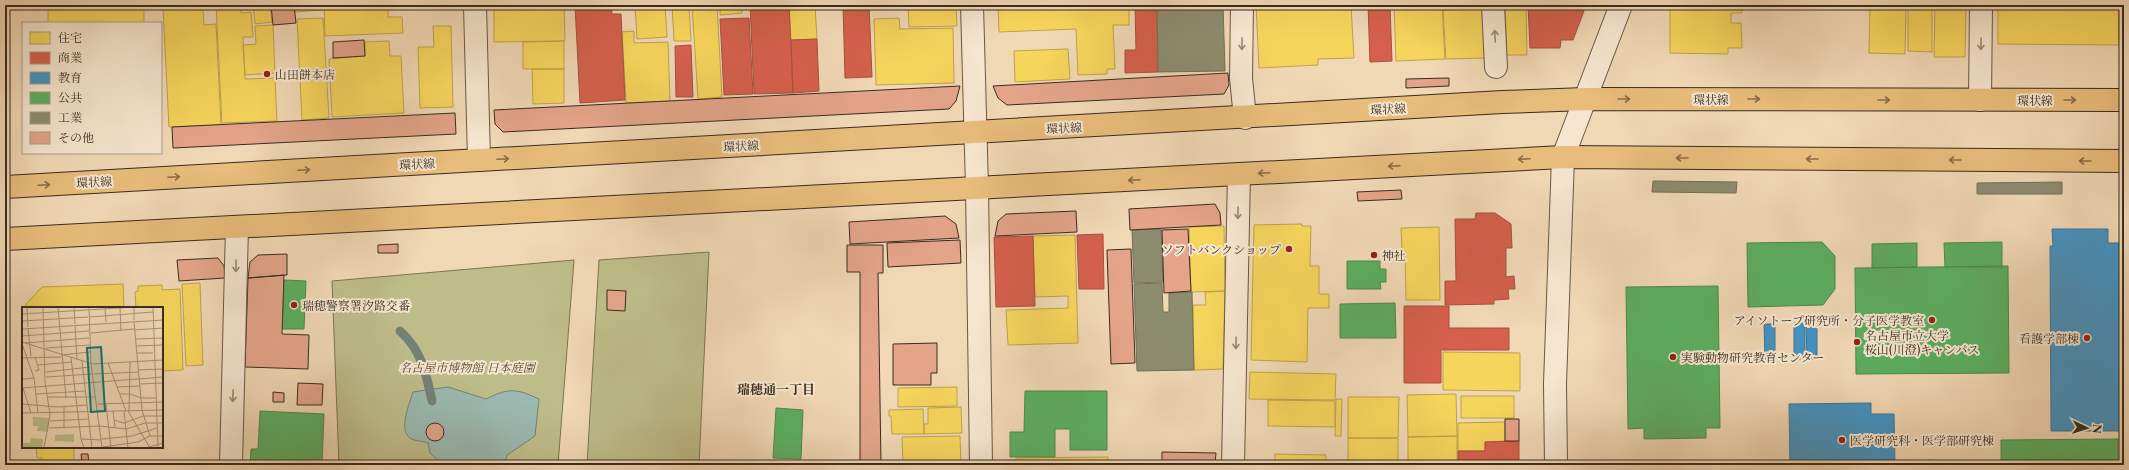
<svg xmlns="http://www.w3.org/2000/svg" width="2129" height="470" font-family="'Libre Caslon Text','Noto Serif JP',serif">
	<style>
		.green { fill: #bebd8a; stroke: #7c7454 }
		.water { fill: #9bb9b1; stroke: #748177 }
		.homes { fill: #f6d55c; stroke: #bda24a }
		.shops { fill: #d6604d; stroke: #a7503f }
		.schools { fill: #4393c3; stroke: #407492 }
		.public { fill: #5aae61; stroke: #50874d }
		.industry { fill: #8c8c6e; stroke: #736f56 }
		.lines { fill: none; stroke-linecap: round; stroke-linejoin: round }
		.stream { stroke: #748177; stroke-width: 9 }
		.building { fill: #e4a48a; stroke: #392c1f }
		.minor-casing { stroke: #675744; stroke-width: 24 }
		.major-casing { stroke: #392c1f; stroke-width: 24 }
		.minor { stroke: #f6e6cf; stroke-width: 22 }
		.major { stroke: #e8bc7a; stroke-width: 22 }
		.oneway { stroke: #988977 }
		.oneway2 { stroke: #886d48 }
		.poi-dot { fill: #8f2418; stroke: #f6e6cf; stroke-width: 1.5 }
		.labels { text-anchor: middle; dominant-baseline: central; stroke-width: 4; stroke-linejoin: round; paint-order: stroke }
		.poi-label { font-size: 12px; fill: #392c1f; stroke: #f6e6cf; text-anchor: start }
		.street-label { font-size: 12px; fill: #392c1f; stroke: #f6e6cf }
		.park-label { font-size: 12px; font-style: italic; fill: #544934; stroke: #f6e6cf }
		.neighbourhood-label { font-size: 13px; font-weight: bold; fill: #392c1f; stroke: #f6e6cf }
		.inset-road { fill: none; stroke: #a79379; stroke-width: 1 }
		.view { fill: #0f766e; fill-opacity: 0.15; stroke: #0f766e; stroke-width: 2 }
		.inset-edge { fill: none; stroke: #392c1f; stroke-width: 2 }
	</style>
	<rect width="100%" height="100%" fill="#f1d8b5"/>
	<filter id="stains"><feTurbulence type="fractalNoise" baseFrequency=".005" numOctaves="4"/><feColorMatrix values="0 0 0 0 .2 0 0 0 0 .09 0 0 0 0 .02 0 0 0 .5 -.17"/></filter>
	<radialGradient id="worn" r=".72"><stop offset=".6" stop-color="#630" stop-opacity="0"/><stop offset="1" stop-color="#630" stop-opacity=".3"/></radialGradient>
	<path class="green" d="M709,252L699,465H587L599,260Z
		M574,260L558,465H339L332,281Z"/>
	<path class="water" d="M448,387L486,399C508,388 516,388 539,399L535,436L507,455L505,462L501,465H443L430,453L428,443C423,441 414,441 410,438C398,430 410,402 413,392Z"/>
	<path class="homes" d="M48,5H144V23H48Z
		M216,5H241V13L251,12L253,37H243L245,79L275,78L277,121L222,123Z
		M253,5H270L272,22L255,24Z
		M295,5H322V10L295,12Z
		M324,5H388V17H402L403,33L325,36Z
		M494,5H564L565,41L494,42Z
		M635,5H665L667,37L637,39Z
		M672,5H689L691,41H674Z
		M692,5H717L722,97L698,99Z
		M720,5H742V13L720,15Z
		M789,5H815L817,39L791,40Z
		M908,5H956L957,26L909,27Z
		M998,5H1129V25H1113L1115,69H1107V74L1078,75L1076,29L999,32Z
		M1256,5H1351L1354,58L1318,59V65L1259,68Z
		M1394,5H1442L1445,59L1396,61Z
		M1458,5H1483L1485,58L1446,59L1443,10L1458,9Z
		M1526,5L1527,55H1507L1505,6Z
		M1568,5H1586L1584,11Z
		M1670,5H1742V13H1731V23H1741L1742,48H1728V54L1670,53Z
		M1870,5H1906L1905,54L1869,53Z
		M1908,5H1932V52L1908,51Z
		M1935,5H1966L1965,57H1934Z
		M1998,5H2118L2119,45L1998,44Z
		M198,6V10H203L204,25L216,24L221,125L169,127L163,8Z
		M323,18L329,118L302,120L297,19Z
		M899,18L900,29L953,28L954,83L876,85L874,19Z
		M273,25L275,73L245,75L243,45L256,44L255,26Z
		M433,26H451L453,107L420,108L418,47H434Z
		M634,31V43L668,42L670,101L626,103L622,32Z
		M389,41L390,56H401L404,113L332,117L329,59L365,56V42Z
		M564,41V69H523V42Z
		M1068,49L1070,79L1015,82L1014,51Z
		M532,69H564V103L533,104Z
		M1302,224V226H1311L1310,266H1319V294H1329V308H1308L1307,362L1251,360L1254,225Z
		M1224,226L1225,291L1191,292L1189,227Z
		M1439,227L1440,300H1406L1405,251H1402L1401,228Z
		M1075,235L1078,343L1008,345L1006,310L1068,308V296L1035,297L1033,236Z
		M200,283L203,365L186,366L182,284Z
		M123,284L124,308H26V304L42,287Z
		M162,285V290L180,289L183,370L162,371V308H136L135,292L138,291V286Z
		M1225,291L1223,369L1194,370L1193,305H1206L1205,292Z
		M1443,352L1520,353V391L1443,390Z
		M1250,372L1336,374L1335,400L1249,399Z
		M957,387V406L898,407V388Z
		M1456,394L1457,436L1408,437L1407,395Z
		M1461,396H1514V418H1461Z
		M1348,397H1399L1398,438H1348Z
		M1336,399H1342L1341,436H1335Z
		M1268,400L1335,401V427L1268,426Z
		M961,407L962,433L924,434V424H928V408Z
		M923,409L924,434H892L891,416H889V410Z
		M1505,422V441L1485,442V451H1458V423Z
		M960,436L961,463H903L902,437Z
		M1457,436V465H1408V437Z
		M1348,438H1398V465H1348Z
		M36,447H74V465H42V458H37Z
		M1275,454L1326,455V465H1275Z
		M1108,457V465H1016V458Z"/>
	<path class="shops" d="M575,5H611L612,14H621L625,100L580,103Z
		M750,5H789L793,93L754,94Z
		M843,5H869L872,77L845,78Z
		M1135,5H1157L1158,72L1125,73V50H1136Z
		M1368,5H1390L1392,61L1370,62Z
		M1528,5H1568L1584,11L1573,40H1561L1560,48H1530Z
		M749,18L753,94L724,95L720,19Z
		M817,39L819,91L793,93L791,40Z
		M691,45L693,97H676L675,46Z
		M1476,213H1495L1511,224L1512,248H1506V277L1514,276L1515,289H1508L1509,299L1494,300V304L1445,305V281H1456L1455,219H1475Z
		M1103,234L1104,289H1079L1077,235Z
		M1033,236L1035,306L996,307L994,237Z
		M1404,306H1449V328H1509V350H1441V383H1404Z
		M1519,441V465H1458V451H1485V442Z"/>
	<path class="schools" d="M2052,229H2108V243H2124V440L2122,431H2051L2050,246H2053Z
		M1794,323H1805V359H1794Z
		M1764,324H1775V359H1765Z
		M1806,324H1817V359H1807Z
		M1871,403V414H1894L1895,465H1790L1789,404Z"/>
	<path class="public" d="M1822,242L1835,256V289L1823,305L1748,307L1747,243Z
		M2002,242V267H1945L1944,243Z
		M1917,243V267L1872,268V244Z
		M1347,261H1380V269H1386V282H1380L1381,289H1347Z
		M2008,266L2009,373L1856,374L1855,268Z
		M284,280L306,281L304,329H282Z
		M1718,286L1720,428H1706V438L1644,439V428L1628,429L1626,287Z
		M1395,303L1396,338H1340V304Z
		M1025,391H1107V450H1070V429H1055V457H1010V432H1024Z
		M776,408L803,410L801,459L773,458Z
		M260,411L324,414L322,465H250L251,449H258Z
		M2118,439V465H2001V440Z
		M1929,460L1947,462V465H1929Z"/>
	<path class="industry" d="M1157,5H1223L1225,71L1158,72Z
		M1653,181L1737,182L1736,193L1652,192Z
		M2062,182V194H1977V183Z
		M1161,229L1163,282L1134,283L1132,230Z
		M1162,283L1163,312H1169V293L1192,292L1194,370L1137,371L1134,284Z"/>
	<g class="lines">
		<path class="stream" d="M400,331C422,351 426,373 432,401"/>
	</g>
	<path class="building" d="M271,5H294L296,23L273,25Z
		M364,40L365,56L333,58V42Z
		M1228,73L1229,85L1224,94L1007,105L998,98L993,86Z
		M1449,78V86L1406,88V79Z
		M960,86L956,101L949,109L503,132L495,124L494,110Z
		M455,113L456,134L173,148L172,127Z
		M1401,190L1402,199L1358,201L1357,192Z
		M1215,204L1220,213L1221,225L1130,230L1129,209Z
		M1076,211L1077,232L995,236L998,221L1006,214Z
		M945,216L956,224L959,238L850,244L849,222Z
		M1188,229L1191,291L1164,293L1162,230Z
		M960,240L961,263L888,267L887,243Z
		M398,244V253H378V245Z
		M847,245H883V273H878L881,465H860V272H847Z
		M1131,249L1135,363L1111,364L1107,250Z
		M287,254V275L248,278L250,262L258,255Z
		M218,258L224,266L225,278L179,281L177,260Z
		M284,275L282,334L309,335L308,369L245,367L248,278Z
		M607,290L626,291L625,311L607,310Z
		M937,343V373H931V385H893V344Z
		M298,383L323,384L322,405H297Z
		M273,392L284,393V402H273Z
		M1505,419H1519V441H1505Z
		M426 432a9 9 0 1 1 18 0a9 9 0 1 1-18 0Z
		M1162,452L1216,453L1215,465H1162Z
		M81,454H88L89,465H82Z"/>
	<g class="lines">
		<g class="minor-casing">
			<path id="minor" d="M475,5L479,160
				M972,5L977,188L981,465
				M1242,5L1241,78L1245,118
				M1493,5L1496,67
				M1980,100L1981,5
				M231,465L237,227
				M1233,465L1239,174
				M1556,465L1555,384L1563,157L1621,5"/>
		</g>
		<g class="major-casing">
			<path id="major" d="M5,187L1502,102L1585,99L2124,100
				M5,239L1563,157L2124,161"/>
		</g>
		<use href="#minor" class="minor"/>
		<use href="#major" class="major"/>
	</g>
	<defs><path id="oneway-shaft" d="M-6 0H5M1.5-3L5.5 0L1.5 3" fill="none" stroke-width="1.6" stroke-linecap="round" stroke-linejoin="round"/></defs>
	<g class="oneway">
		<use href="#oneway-shaft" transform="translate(1495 36) rotate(-93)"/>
		<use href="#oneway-shaft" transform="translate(1242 44) rotate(91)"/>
		<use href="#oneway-shaft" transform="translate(1981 44) rotate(91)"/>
		<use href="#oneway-shaft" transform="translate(1238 213) rotate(91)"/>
		<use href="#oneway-shaft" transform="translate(236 266) rotate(91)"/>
		<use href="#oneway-shaft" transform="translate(1236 343) rotate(91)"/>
		<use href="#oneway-shaft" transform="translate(233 396) rotate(91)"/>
	</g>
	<g class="oneway2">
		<use href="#oneway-shaft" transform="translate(1624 99)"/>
		<use href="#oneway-shaft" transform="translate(1754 99)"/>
		<use href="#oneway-shaft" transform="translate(1884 100)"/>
		<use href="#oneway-shaft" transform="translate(2070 100)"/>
		<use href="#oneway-shaft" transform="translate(1682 158) rotate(-180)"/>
		<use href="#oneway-shaft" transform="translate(503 159) rotate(-3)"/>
		<use href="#oneway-shaft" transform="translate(1524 159) rotate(177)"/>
		<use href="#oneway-shaft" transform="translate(1812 159) rotate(-180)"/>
		<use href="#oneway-shaft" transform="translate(1955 160) rotate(-180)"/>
		<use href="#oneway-shaft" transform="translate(2085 161) rotate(-180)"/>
		<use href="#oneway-shaft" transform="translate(1394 166) rotate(177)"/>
		<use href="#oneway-shaft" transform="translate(304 170) rotate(-3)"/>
		<use href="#oneway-shaft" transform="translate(1264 173) rotate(177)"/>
		<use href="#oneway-shaft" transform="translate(174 177) rotate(-3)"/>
		<use href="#oneway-shaft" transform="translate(1134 180) rotate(177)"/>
		<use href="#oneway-shaft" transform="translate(44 185) rotate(-3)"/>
	</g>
	<g class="poi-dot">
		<circle cx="267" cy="74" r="4"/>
		<circle cx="1289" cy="249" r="4"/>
		<circle cx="1374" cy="255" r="4"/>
		<circle cx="294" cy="305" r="4"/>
		<circle cx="1932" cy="320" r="4"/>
		<circle cx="2087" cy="338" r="4"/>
		<circle cx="1857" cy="342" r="4"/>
		<circle cx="1673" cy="357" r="4"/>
		<circle cx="1842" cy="440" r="4"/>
	</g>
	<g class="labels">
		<g class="poi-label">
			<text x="275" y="74">山田餅本店</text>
			<text x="1281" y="249" text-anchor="end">ソフトバンクショップ</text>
			<text x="1382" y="255">神社</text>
			<text x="302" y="305">瑞穂警察署汐路交番</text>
			<text x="1924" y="320" text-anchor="end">アイソトープ研究所・分子医学教室</text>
			<text x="1865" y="335">名古屋市立大学<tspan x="1865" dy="14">桜山(川澄)キャンパス</tspan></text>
			<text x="2079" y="338" text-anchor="end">看護学部棟</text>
			<text x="1681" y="357">実験動物研究教育センター</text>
			<text x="1850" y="440">医学研究科・医学部研究棟</text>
		</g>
		<g class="street-label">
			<text x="1711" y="99">環状線</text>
			<text x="2035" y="100">環状線</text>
			<text transform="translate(1388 109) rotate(-3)">環状線</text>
			<text transform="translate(1064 128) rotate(-3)">環状線</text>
			<text transform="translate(741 146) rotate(-3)">環状線</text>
			<text transform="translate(417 164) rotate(-3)">環状線</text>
			<text transform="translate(94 182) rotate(-3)">環状線</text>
		</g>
		<g class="park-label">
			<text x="467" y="367">名古屋市博物館 日本庭園</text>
		</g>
		<g class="neighbourhood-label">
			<text x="776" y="389">瑞穂通一丁目</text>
		</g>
	</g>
	<g transform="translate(22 307)">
		<rect width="141" height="141" fill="#f1d8b5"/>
		<path d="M11,110L28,111L26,125L15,124L16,119H11ZM52,127V135L33,134V128ZM9,131L21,132L20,141L0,140L1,136H8Z" fill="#bebd8a"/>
		<path class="inset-road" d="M5,0L6,20M21,0L23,75L28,107L22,141M36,0L44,91M52,0L53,17M67,0L69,57L80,141M112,0V13M131,0L136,141M83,1L84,15M98,1L99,23M0,7L113,0M68,10L131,5M0,14L66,10M53,18L55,53M0,22L141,13M6,22L9,49M112,23L141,21M69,26L112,22M0,29L67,24M114,32L141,31M0,35L71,57L141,53M3,36L67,31M0,37L12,71L16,106M114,39L141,38M24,41L68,38M115,46H131M39,48L68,45M13,50L17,63L13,64M0,51L39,50M49,51L59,132L62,141M60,54L70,141M86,56L104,104M16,58L50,55M116,63L141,62M24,65L68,60M72,67L117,65M24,70L70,67M0,72L12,71M118,77L141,76M95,80L118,79M0,81L141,70M1,81L9,106M14,87L63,84M98,87H108L119,91H134M26,90H73M0,97L36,100L65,98M76,97L141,95M84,97L89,141M91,104L93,120M102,104L106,141M106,104L128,141M107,104L108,55M0,106L141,103M92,113L102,116L121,109H141M28,114L67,112M42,120V100M27,121L77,119L104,122L123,116H141M128,129H141M59,132L79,133M80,132L110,129L135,121M81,140L116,135L128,129L120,103L112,15M124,141L141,136"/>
		<path class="view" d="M79,40L83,104L69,105L65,41Z"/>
		<rect width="141" height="141" class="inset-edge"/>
	</g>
	<rect width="2129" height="470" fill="none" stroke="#f1d8b5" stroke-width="20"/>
	<rect x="6" y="6" width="2117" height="458" fill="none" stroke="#392c1f" stroke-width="2"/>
	<rect x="10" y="10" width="2109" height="450" fill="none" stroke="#392c1f"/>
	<rect x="22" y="22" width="140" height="132" fill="#f6e6cf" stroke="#aa9c89"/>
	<rect x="30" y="32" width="20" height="12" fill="#f6d55c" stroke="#aa9c89"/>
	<text x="58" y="42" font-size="12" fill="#392c1f">住宅</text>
	<rect x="30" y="52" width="20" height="12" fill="#d6604d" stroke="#aa9c89"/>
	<text x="58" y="62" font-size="12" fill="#392c1f">商業</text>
	<rect x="30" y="72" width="20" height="12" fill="#4393c3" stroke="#aa9c89"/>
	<text x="58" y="82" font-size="12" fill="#392c1f">教育</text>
	<rect x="30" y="92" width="20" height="12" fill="#5aae61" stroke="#aa9c89"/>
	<text x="58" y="102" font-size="12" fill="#392c1f">公共</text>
	<rect x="30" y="112" width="20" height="12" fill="#8c8c6e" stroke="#aa9c89"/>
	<text x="58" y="122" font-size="12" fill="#392c1f">工業</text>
	<rect x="30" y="132" width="20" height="12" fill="#e4a48a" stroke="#aa9c89"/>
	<text x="58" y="142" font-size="12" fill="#392c1f">その他</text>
	<g transform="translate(2087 428) rotate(94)" stroke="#f6e6cf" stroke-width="3" paint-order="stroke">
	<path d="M0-3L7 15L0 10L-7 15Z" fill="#392c1f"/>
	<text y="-6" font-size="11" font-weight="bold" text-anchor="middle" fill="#392c1f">N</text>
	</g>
	<rect width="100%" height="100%" filter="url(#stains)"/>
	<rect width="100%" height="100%" fill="url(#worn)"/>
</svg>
